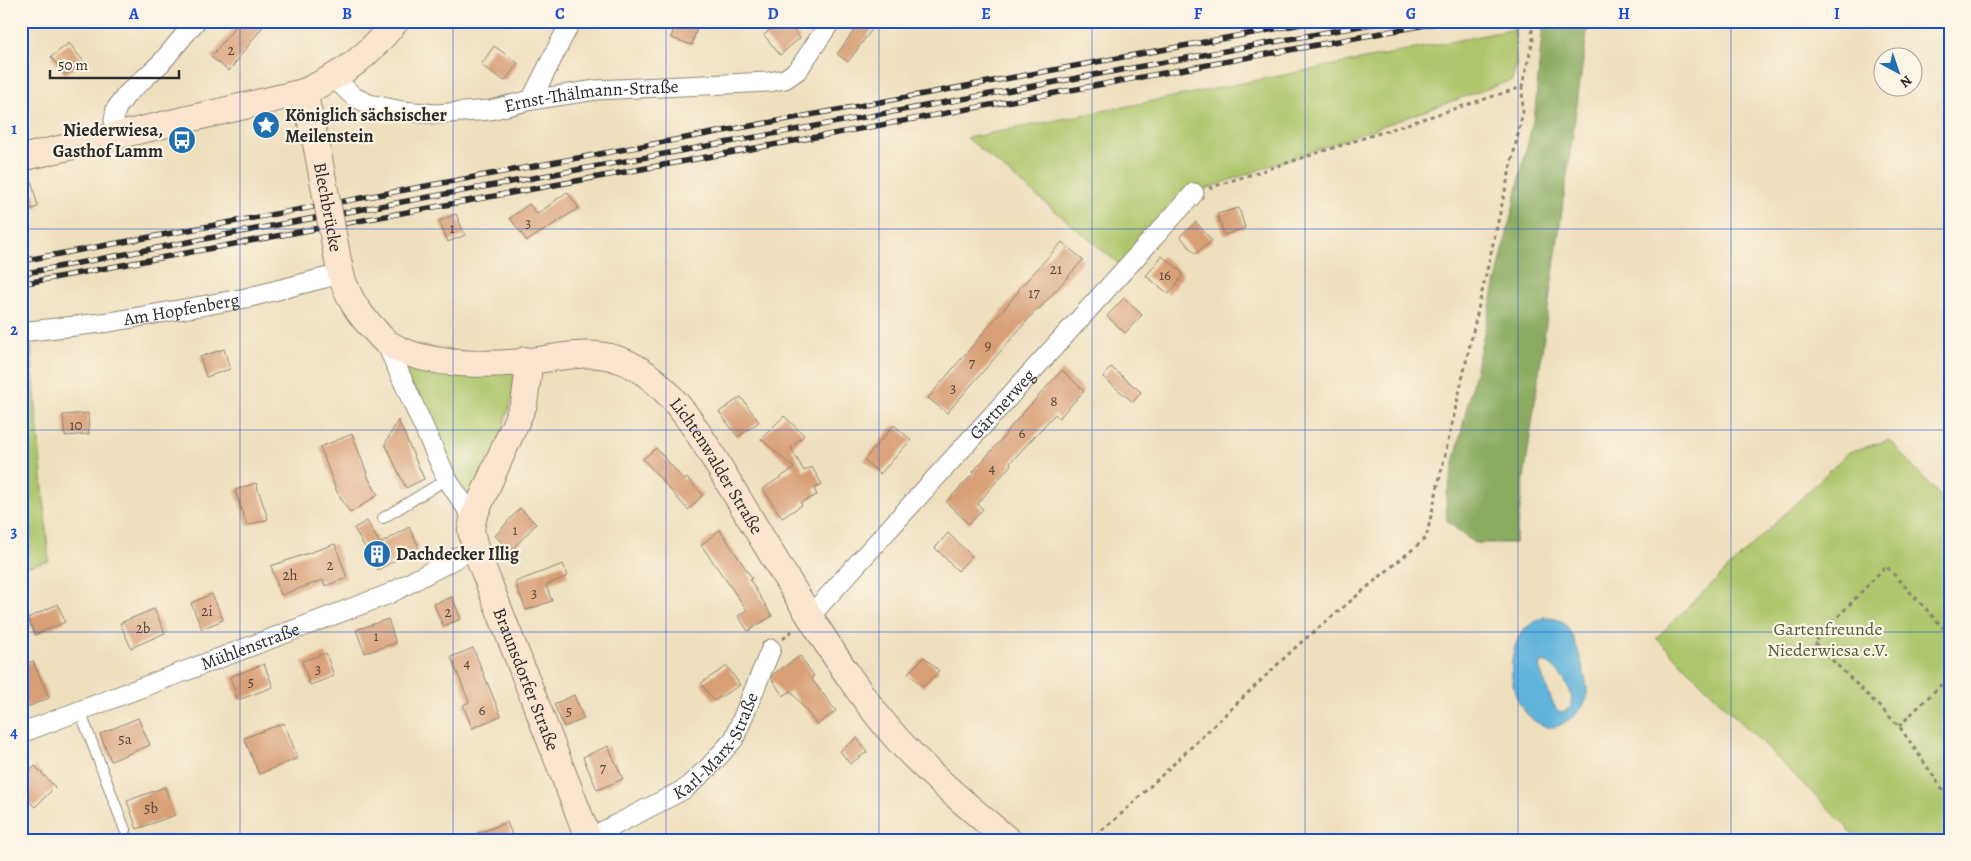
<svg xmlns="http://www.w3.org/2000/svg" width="1971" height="861" font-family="Alegreya,serif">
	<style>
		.green { fill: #aec66c; stroke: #6c784c }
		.forest { fill: #8aab60; stroke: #5a6b46 }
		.water { fill: #61b4dc; stroke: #467084; fill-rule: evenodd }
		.building { fill: #d89e74 }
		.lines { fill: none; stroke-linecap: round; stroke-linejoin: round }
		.lane-casing { stroke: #8c8574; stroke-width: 12 }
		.street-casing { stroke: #8c8574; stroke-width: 21 }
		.secondary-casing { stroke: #8c8574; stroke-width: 28 }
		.path { stroke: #8c8574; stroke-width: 3; stroke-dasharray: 4 4; stroke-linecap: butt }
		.lane { stroke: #fff; stroke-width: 10 }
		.street { stroke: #fff; stroke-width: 19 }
		.secondary { stroke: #fce5cf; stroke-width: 26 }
		.rail-casing { stroke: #2b2b2b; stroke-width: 5.5 }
		.rail { stroke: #fcf5e5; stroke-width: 4; stroke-dasharray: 11; stroke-linecap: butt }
		.secondary-bridge-casing { stroke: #8c8574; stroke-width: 28; stroke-linecap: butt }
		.secondary-bridge { stroke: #fce5cf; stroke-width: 26 }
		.grid { fill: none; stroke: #1d4ed8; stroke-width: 1; stroke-opacity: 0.55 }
		.labels { text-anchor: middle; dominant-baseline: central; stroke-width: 4.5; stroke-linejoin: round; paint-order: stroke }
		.number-label { font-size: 15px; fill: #56483d }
		.street-label { font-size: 18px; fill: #2b2b2b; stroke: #fcf5e5 }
		.poi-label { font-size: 18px; font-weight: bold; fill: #2b2b2b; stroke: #fcf5e5; text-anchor: start }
		.park-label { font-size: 18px; fill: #525a3e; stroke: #fcf5e5 }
		.neatline { fill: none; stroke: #1d4ed8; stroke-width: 2 }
		.grid-label { font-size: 16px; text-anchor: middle; font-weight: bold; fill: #1d4ed8 }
	</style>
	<rect width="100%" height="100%" fill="#fcf5e5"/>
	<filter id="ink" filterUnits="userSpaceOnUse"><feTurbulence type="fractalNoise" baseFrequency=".02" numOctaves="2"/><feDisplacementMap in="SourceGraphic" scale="10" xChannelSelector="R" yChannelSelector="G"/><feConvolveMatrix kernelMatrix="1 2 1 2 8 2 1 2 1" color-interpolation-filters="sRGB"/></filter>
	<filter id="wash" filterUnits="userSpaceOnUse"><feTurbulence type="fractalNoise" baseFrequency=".0096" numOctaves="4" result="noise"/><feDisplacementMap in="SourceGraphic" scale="20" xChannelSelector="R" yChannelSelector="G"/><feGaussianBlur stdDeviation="1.12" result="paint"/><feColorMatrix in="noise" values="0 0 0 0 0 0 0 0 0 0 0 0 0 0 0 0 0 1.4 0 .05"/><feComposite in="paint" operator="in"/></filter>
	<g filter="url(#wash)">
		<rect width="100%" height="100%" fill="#eedfbd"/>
		<path class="green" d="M1515,29L1516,66L1512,80L1194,193L1125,269L967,138Z
			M385,341L525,360L473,518Z
			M31,346L49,561L21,568V347Z
			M1889,440L1950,507V840H1856L1846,826L1656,638L1849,452Z"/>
		<path class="forest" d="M1548,21H1588L1587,33L1515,543H1474L1447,521L1446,498L1535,112L1543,23Z"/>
		<path class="water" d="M1544,617C1551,618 1560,619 1565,624C1575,635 1589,683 1587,697C1585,709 1565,725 1554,727C1547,728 1542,725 1536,722C1510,704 1505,662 1520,635C1525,626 1535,622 1544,617ZM1544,662C1555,665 1568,683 1571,694C1572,698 1571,702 1571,707C1567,710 1562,714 1557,710C1554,708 1540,671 1539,666Z"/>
		<g id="blocks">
			<path class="building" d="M240,21H267L229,71L211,57Z
				M676,21H699L692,45L671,38Z
				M781,21H786L800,38L780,55L764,35Z
				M861,21H864L873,28L848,62L837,54Z
				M69,43L84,62L65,75L51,57Z
				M494,46L518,63L505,81L481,65Z
				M29,172L38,207L21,212V173Z
				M567,192L579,208L527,241L510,218L529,204L537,214Z
				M1239,208L1245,228L1224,235L1217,214Z
				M456,214L465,235L448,242L439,221Z
				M1196,222L1212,241L1195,254L1180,236Z
				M1062,242L1083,260L1039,309L1038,308L947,413L928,398L1019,291L1018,290Z
				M1162,256L1182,272V277L1169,294L1146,276Z
				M1124,298L1142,315L1125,333L1107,316Z
				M224,349L230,369L206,377L200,357Z
				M1111,367L1141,392L1133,402L1103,377Z
				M1062,370L1084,391L1059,418L1055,414L1010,463L1011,465L977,504L983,509L969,524L946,502L974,473L973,472L1006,434L1005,433Z
				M741,397L759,422L738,437L719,412Z
				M88,413L89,434L65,436L63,415Z
				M784,416L804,435L791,448L804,471L812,467L822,484L814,489L817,495L800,503L802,505L782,518L763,489L794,468L761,439Z
				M398,420L424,479L406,488L385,444Z
				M894,425L911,440L880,474L864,460Z
				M352,434L369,479L378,495L350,513L337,492L320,447Z
				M656,448L684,480L687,478L703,495L688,510L643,459Z
				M256,483L268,519L247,526L235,490Z
				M520,508L536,524L511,551L495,536Z
				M367,521L380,544L409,527L419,547L378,570L354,528Z
				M720,530L752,578L750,580L772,616L748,631L738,616L747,610L701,545Z
				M948,533L972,556L958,571L935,548Z
				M335,544L347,578L325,586L323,580L281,595L271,566Z
				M563,564L568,576L546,585L552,601L526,610L515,582Z
				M212,594L223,620L202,629L191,603Z
				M452,597L461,619L443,626L434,604Z
				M58,604L65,622L35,635L28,618Z
				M154,609L165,633L131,648L120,623Z
				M388,619L396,643L365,653L356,630Z
				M473,648L501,716L472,728L463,705L469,702L451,657Z
				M326,653L334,676L310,685L302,661Z
				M800,656L814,676L811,678L836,711L817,725L791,691L783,696L771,678L773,674Z
				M924,657L939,671L923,687L908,673Z
				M33,661L49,698L27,707L21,693V666Z
				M264,664L273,687L238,700L230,677Z
				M727,666L740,685L714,701L701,683Z
				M574,695L584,719L564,727L554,704Z
				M138,718L150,745L111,761L100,734Z
				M284,723L298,758L259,774L244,738Z
				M857,738L867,752L850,764L840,751Z
				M608,746L623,779L597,790L583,757Z
				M35,766L55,787L35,807L21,794V780Z
				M165,787L175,815L137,829L127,801Z
				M507,822L514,840H464V839Z"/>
		</g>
	</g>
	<g filter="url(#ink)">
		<use href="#blocks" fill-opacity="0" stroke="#8c8574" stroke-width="1"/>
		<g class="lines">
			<g class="lane-casing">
				<path id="lane" d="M383,518L447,479
					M80,711L125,830"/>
			</g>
			<g class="street-casing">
				<g id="street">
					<path id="s1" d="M334,78L354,97L369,104L402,111L436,114L490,110L531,100L596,90L769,82L785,79L798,70L831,21"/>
					<path d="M531,100L571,21"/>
					<path d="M117,135L114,120L116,109L127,94L161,63L196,21"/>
					<path id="s2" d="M21,332L110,322L246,298L340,274"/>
					<path d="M385,341L447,479L473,518"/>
					<path id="s3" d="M810,616L1194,193"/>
					<path id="s4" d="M21,733L389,594L475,548"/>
					<path id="s5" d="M586,840L685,789L709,767L734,739L771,649"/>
				</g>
			</g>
			<g class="secondary-casing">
				<g id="secondary">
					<path d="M304,92L317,148"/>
					<path d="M21,158L304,92C347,72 366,58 396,21"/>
					<path id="s6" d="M339,266C343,287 355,310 370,325C375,330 380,337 386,342C426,369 499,366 545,359C585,353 611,349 646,374C682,401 704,442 727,480C754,525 781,570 809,615C836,658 864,702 898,740C932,777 970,808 1008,840"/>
					<path id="s7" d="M525,360L528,375L524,404L473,518L471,530L475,548L589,840"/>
				</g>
			</g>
			<path class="path" d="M1209,188L1522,87L1533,40L1531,21
				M1950,635L1886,566L1814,642L1899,726L1950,800
				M783,639L793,630
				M1899,726L1950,676
				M1089,840L1118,817L1298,645L1426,538L1523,112L1522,87"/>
			<use href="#lane" class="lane"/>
			<use href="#street" class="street"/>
			<use href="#secondary" class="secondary"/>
			<g class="rail-casing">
				<path id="rail" d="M21,261L1318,21
					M21,274L282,224L1388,21
					M21,284L282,235L1447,21"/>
			</g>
			<use href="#rail" class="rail"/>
			<g class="secondary-bridge-casing">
				<g id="secondary-bridge">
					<path id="s8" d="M317,148L339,266"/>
				</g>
			</g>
			<use href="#secondary-bridge" class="secondary-bridge"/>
		</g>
	</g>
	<path class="grid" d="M240,21V840M453,21V840M666,21V840M879,21V840M1092,21V840M1305,21V840M1518,21V840M1731,21V840M21,229H1950M21,430H1950M21,632H1950"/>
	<defs>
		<g id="sight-disc" transform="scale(1.4375)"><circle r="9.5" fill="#1f6fb2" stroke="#fcf5e5"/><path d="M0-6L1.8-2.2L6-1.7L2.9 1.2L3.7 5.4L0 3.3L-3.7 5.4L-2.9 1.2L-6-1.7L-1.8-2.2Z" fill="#fff"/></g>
		<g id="bus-disc" transform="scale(1.4375)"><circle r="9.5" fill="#1f6fb2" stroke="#fcf5e5"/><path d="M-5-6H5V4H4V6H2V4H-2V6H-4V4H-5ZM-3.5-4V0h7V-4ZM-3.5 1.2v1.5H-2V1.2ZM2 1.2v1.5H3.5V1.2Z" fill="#fff"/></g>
		<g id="building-disc" transform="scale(1.4375)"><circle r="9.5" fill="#1f6fb2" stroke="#fcf5e5"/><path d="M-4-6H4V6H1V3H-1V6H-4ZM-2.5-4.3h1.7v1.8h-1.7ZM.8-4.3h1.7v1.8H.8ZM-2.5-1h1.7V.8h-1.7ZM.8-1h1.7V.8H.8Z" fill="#fff"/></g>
	</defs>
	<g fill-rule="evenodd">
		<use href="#sight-disc" x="266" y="125"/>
		<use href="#bus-disc" x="182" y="140"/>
		<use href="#building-disc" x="377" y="554"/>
	</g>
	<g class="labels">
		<g class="number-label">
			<text x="231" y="50">2</text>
			<text x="528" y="223">3</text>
			<text x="452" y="228">1</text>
			<text x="1056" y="269">21</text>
			<text x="1165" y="275">16</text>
			<text x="1034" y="293">17</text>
			<text x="988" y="345">9</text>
			<text x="972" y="363">7</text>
			<text x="953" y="388">3</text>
			<text x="1054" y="401">8</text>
			<text x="76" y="425">10</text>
			<text x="1022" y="433">6</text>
			<text x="992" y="468">4</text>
			<text x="515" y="530">1</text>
			<text x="330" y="565">2</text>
			<text x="290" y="575">2h</text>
			<text x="534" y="593">3</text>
			<text x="207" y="611">2i</text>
			<text x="448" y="612">2</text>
			<text x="143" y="628">2b</text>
			<text x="376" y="636">1</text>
			<text x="467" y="663">4</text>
			<text x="318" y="669">3</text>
			<text x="251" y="682">5</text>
			<text x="482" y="710">6</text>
			<text x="569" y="711">5</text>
			<text x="125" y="739">5a</text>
			<text x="603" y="768">7</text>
			<text x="151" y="808">5b</text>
		</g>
		<g class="street-label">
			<text stroke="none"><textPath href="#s1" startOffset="269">Ernst-Thälmann-Straße</textPath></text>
			<text stroke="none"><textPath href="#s8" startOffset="60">Blechbrücke</textPath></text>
			<text stroke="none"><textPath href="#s2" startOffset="162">Am Hopfenberg</textPath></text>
			<text stroke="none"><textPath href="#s3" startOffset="286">Gärtnerweg</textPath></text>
			<text stroke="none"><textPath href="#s6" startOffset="476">Lichtenwalder Straße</textPath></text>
			<text stroke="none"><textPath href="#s4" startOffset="245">Mühlenstraße</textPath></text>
			<text stroke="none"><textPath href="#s7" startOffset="341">Braunsdorfer Straße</textPath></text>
			<text stroke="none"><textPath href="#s5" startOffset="165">Karl-Marx-Straße</textPath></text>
		</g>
		<g class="poi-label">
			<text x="285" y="115">Königlich sächsischer<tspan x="285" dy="21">Meilenstein</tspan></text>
			<text x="163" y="130" text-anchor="end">Niederwiesa,<tspan x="163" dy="21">Gasthof Lamm</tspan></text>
			<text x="396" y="554">Dachdecker Illig</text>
		</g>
		<g class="park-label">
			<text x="1828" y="629">Gartenfreunde<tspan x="1828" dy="21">Niederwiesa e.V.</tspan></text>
		</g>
	</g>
	<rect width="1971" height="861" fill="none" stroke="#fcf5e5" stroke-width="55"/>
	<g transform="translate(1898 72) rotate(140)"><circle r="24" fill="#fcf5e5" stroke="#a8a49b"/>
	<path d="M0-4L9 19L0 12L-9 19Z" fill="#1f6fb2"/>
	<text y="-8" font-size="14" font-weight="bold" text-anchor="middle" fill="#2b2b2b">N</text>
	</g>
	<path d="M50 70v8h129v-8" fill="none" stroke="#2b2b2b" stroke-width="2.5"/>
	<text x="58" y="70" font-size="15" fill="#2b2b2b" stroke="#fcf5e5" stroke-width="4" paint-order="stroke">50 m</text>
	<rect x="28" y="28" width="1916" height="806" class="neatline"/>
	<g class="grid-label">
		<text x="134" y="19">A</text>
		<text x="347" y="19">B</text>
		<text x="560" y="19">C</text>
		<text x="773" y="19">D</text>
		<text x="986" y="19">E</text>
		<text x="1198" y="19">F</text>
		<text x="1411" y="19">G</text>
		<text x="1624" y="19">H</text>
		<text x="1837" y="19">I</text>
		<text x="14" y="134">1</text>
		<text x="14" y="335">2</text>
		<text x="14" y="537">3</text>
		<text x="14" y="738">4</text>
	</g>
</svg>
